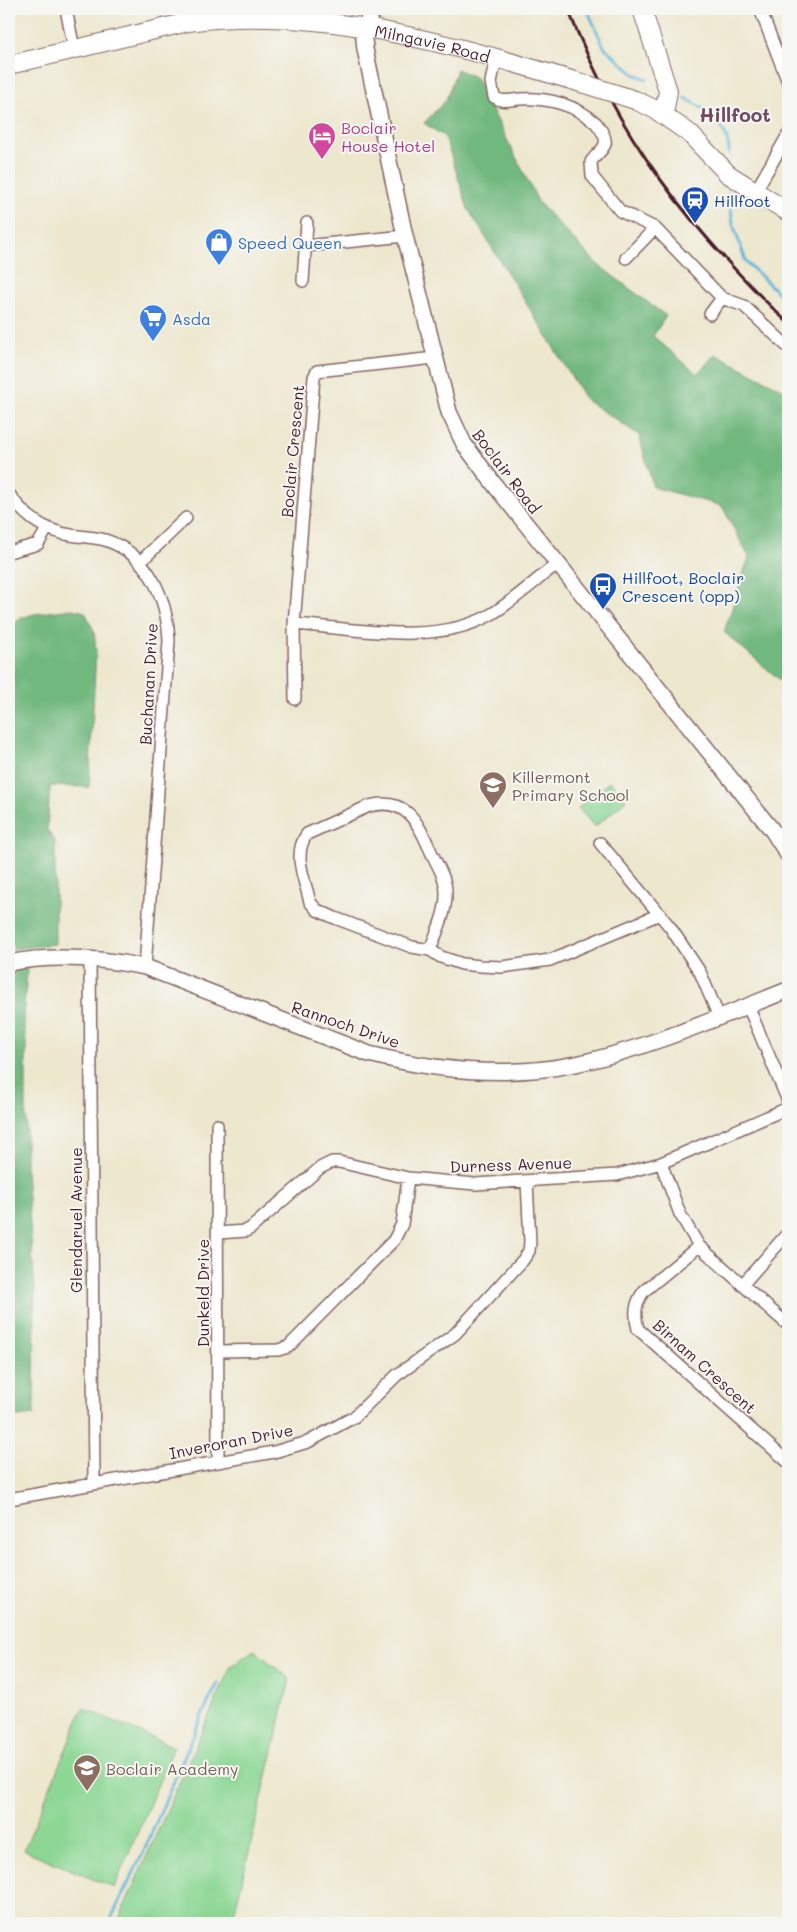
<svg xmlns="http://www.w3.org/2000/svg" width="797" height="1932" font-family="Mali,sans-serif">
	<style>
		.green { fill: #8cd794; stroke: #6b7b60 }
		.forest { fill: #71b87e; stroke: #5e6c54 }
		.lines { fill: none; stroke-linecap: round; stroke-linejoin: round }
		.stream { stroke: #58b2d5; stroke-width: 3 }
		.street-casing { stroke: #836564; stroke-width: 14 }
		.secondary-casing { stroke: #836564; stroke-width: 18 }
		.primary-casing { stroke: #836564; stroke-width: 20 }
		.street { stroke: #fff; stroke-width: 11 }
		.secondary { stroke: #fff; stroke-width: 15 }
		.primary { stroke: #fff; stroke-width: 18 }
		.rail { stroke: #4a1f2b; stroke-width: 3 }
		.primary-bridge-casing { stroke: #836564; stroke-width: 20; stroke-linecap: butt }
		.primary-bridge { stroke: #fff; stroke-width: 18 }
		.labels { text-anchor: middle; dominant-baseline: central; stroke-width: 4; stroke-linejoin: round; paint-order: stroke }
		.street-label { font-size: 16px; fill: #4a1f2b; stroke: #f6f6f2 }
		.hotel-label { font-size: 16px; fill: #b23c85; stroke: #f6f6f2; text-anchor: start }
		.transit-label { font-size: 16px; fill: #164399; stroke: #f6f6f2; text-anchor: start }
		.shop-label { font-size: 16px; fill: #366cbe; stroke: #f6f6f2; text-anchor: start }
		.education-label { font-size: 16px; fill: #785e54; stroke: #f6f6f2; text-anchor: start }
		.quarter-label { font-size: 19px; font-weight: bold; fill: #6f4b66; stroke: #f6f6f2 }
	</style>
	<rect width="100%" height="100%" fill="#f6f6f2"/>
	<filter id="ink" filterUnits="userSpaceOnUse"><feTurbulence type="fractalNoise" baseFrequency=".02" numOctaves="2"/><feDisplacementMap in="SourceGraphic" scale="10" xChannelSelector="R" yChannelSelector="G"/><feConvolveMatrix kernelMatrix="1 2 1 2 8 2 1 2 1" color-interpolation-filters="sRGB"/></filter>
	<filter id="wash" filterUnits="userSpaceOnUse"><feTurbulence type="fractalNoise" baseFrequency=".0096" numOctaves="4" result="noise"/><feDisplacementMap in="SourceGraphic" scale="20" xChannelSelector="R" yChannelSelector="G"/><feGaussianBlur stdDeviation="1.12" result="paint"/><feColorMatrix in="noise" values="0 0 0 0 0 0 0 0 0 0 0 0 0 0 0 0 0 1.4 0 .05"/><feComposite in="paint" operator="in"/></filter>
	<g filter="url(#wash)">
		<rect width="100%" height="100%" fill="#ede7ce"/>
		<path class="green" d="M610,781L626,800L595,827L578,808Z
			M254,1650L290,1679L232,1923H117L231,1666Z
			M83,1708L174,1747L114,1888L24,1850Z"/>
		<path class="forest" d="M457,69L476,78L539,203L597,264L666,316L653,336L697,374L715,354L788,392V687L724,632L749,557L722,506L653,487L639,435L586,400L468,209L445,137L424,123L446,100Z
			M72,609L85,612L94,631L96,650L89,787L50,786L47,830L55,841V944L13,949L9,931V661L12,630L18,619L34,614Z
			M28,965L23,1017L26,1043V1171L35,1291L34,1415L9,1418V967Z"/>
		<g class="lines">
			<path class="stream" d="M587,9L604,47L634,74L647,79
				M685,98C708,110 729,125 729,153
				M729,194L733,224L746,262L788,302
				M109,1923L144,1851L203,1713L218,1683"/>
		</g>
	</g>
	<g filter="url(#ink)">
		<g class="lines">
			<g class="street-casing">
				<path id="street" d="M66,9L74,49
					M760,9L788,82
					M496,59L491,82L494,97C503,103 509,100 520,99C547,97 576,105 596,123C600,128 607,137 605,144C603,151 594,156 591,162L592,176L620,211L655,228L722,298L744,306L788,347
					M755,192L788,135
					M305,246L405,236
					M626,258L655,228
					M303,281L307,223
					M710,314L722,298
					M9,494C24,516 44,531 71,535C82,537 94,537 105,540C149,554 167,598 169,641L145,967
					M9,552L38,544L47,529
					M140,562L186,518
					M294,624C356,629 435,646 490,615C514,601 536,580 558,563
					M295,699L294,624L314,377L317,371L435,358
					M600,843L670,927L700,972L719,1017
					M430,950C436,933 446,914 446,895C447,881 439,868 433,856C419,826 409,796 369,806L307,834C292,854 305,880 310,902L317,910L335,918L412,947L430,950L441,957L462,964L480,966L502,967L550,960L660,914
					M90,958L94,1482
					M748,1006L788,1101
					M217,1125L218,1460
					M661,1163L680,1214L699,1246L788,1325
					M218,1233L246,1231L251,1228L320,1168L332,1162H339L408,1178L475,1184L617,1175L661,1163L788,1108
					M699,1246L644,1291C635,1303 634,1314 638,1329L788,1462
					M742,1285L788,1233
					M219,1351L278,1350L288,1347L294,1341L394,1240L402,1224L408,1178
					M9,1499L274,1452L308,1442L354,1417L397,1375L455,1334L523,1260L529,1251L530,1242L527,1182"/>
			</g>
			<g class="secondary-casing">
				<path id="secondary" d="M374,9L363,29L365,49L405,236L449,412L464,444L497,488L772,830L788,855
					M9,963C54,954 100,958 145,967L369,1054C436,1071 508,1078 576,1064C649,1048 719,1017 788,990"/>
			</g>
			<g class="primary-casing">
				<g id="primary">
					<path d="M642,9L668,91L664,115"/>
					<path id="s1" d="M9,65L188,22C322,4 461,47 588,85"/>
					<path d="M635,100L656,110L689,133L728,174L788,212"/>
				</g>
			</g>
			<use href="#street" class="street"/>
			<use href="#secondary" class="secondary"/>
			<use href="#primary" class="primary"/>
			<path class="rail" d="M568,9C618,137 690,229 788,323"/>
			<g class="primary-bridge-casing">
				<path id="primary-bridge" d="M588,85L635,100"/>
			</g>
			<use href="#primary-bridge" class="primary-bridge"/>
		</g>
	</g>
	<defs>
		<g id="hotel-pin" transform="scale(1.4375)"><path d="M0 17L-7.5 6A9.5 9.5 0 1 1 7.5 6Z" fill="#d1479c" stroke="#f6f6f2"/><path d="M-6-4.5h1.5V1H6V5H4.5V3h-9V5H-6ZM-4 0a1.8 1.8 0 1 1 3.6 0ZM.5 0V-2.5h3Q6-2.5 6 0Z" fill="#fff"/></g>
		<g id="station-pin" transform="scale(1.4375)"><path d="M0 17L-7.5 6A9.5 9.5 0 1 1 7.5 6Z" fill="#1a4fb4" stroke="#f6f6f2"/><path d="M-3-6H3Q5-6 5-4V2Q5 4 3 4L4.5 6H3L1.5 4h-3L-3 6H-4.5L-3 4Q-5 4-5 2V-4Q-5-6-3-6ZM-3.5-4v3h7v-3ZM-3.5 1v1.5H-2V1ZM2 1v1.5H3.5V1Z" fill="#fff"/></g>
		<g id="shop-pin" transform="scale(1.4375)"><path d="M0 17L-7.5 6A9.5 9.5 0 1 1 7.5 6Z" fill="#3f7fe0" stroke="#f6f6f2"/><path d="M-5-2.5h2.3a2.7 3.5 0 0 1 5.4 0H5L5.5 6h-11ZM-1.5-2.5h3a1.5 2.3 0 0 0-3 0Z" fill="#fff"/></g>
		<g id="supermarket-pin" transform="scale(1.4375)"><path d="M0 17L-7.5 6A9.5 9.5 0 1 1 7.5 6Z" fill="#3f7fe0" stroke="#f6f6f2"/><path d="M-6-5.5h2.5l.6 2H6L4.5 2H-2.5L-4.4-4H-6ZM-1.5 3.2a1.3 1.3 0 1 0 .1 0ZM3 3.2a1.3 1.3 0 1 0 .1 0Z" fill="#fff"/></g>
		<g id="bus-pin" transform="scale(1.4375)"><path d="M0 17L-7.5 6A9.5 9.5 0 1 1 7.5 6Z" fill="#1a4fb4" stroke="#f6f6f2"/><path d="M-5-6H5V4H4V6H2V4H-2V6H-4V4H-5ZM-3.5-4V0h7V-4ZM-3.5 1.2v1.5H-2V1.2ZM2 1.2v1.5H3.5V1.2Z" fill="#fff"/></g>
		<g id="school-pin" transform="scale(1.4375)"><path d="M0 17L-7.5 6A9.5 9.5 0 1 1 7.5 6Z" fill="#8d6e63" stroke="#f6f6f2"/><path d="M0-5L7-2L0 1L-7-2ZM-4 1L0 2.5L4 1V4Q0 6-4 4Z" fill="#fff"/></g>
	</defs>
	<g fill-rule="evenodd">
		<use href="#hotel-pin" x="322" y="136"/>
		<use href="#station-pin" x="695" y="200"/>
		<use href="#shop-pin" x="219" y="242"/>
		<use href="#supermarket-pin" x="153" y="318"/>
		<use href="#bus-pin" x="603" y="586"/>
		<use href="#school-pin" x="493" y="785"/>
		<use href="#school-pin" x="87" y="1768"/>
	</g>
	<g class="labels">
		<g class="street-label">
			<text stroke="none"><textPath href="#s1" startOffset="431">Milngavie Road</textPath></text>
			<text transform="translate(292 451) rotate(-85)">Boclair Crescent</text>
			<text transform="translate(507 471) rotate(53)">Boclair Road</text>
			<text transform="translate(148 684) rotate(-87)">Buchanan Drive</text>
			<text transform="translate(346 1024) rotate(19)">Rannoch Drive</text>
			<text transform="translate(511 1164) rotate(-2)">Durness Avenue</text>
			<text transform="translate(75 1220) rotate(-90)">Glendaruel Avenue</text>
			<text transform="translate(202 1293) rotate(-90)">Dunkeld Drive</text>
			<text transform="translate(705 1366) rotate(42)">Birnam Crescent</text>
			<text transform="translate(231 1441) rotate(-11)">Inveroran Drive</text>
		</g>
		<g class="hotel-label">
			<text x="341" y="127">Boclair<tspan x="341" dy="18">House Hotel</tspan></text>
		</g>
		<g class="transit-label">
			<text x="714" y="200">Hillfoot</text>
			<text x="622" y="577">Hillfoot, Boclair<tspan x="622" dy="18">Crescent (opp)</tspan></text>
		</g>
		<g class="shop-label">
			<text x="238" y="242">Speed Queen</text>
			<text x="172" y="318">Asda</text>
		</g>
		<g class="education-label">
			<text x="512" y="776">Killermont<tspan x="512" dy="18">Primary School</tspan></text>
			<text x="106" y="1768">Boclair Academy</text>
		</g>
		<g class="quarter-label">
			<text x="735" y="114">Hillfoot</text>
		</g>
	</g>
	<rect width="797" height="1932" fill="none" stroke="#f6f6f2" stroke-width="30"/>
</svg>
